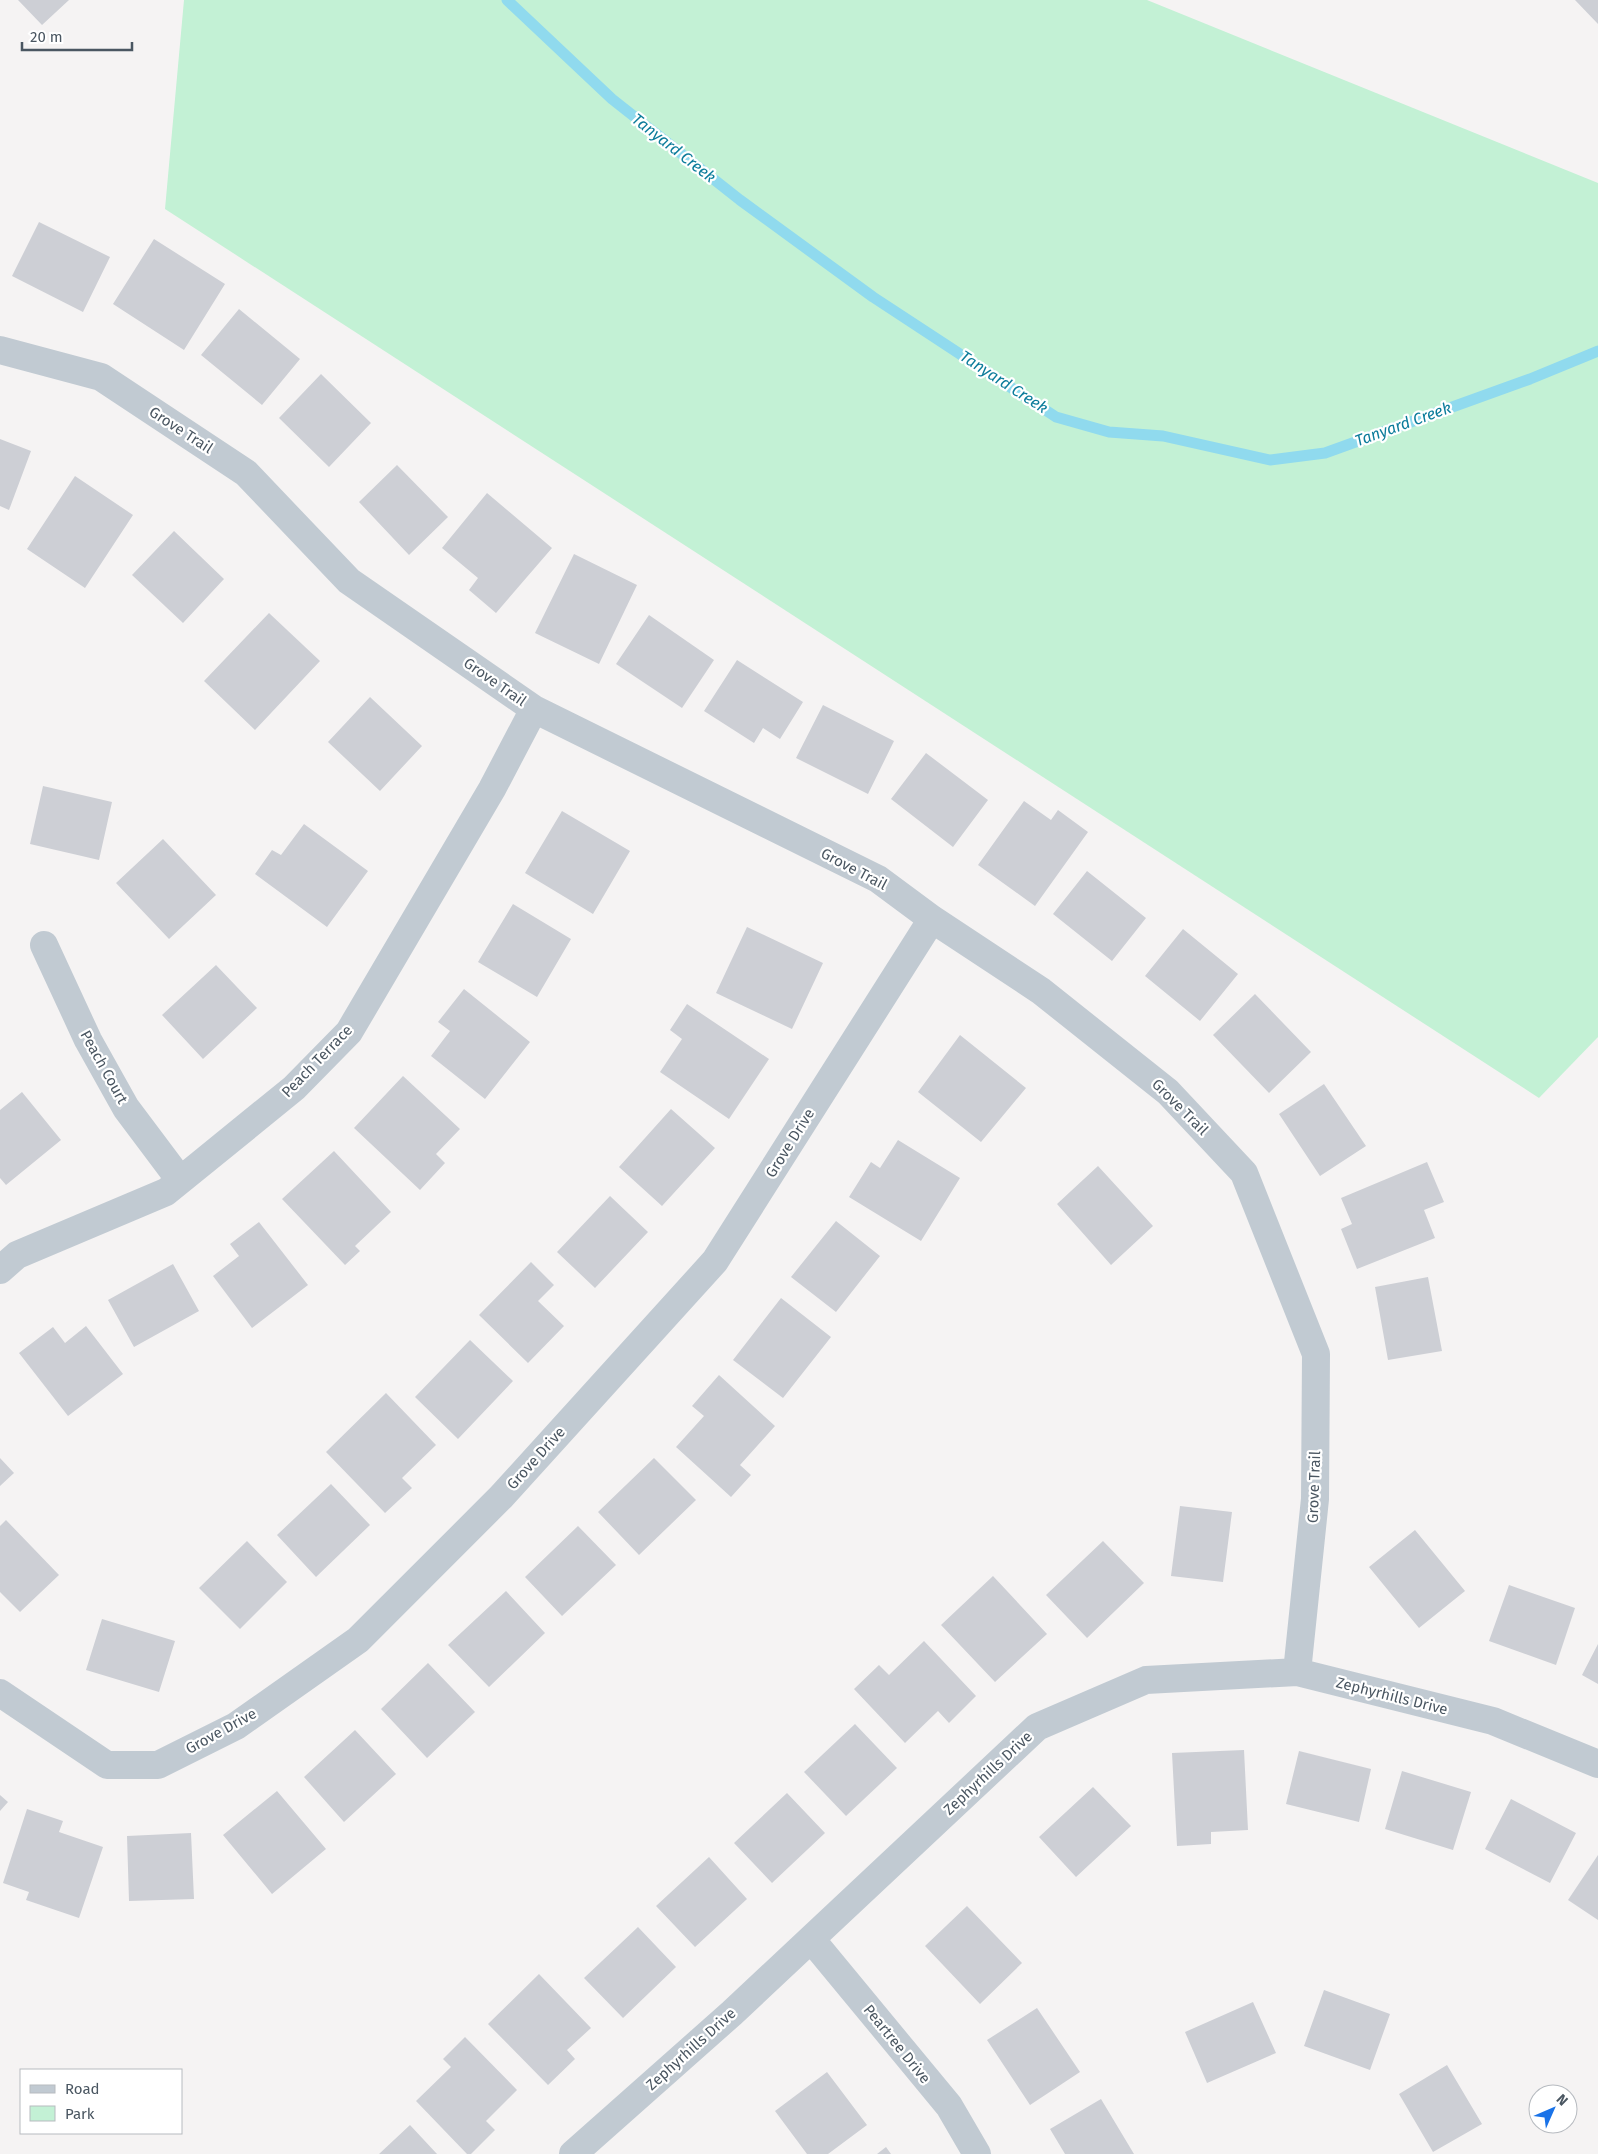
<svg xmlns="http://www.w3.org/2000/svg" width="1598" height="2154" font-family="'Fira Sans',sans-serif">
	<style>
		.green { fill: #c3f1d5 }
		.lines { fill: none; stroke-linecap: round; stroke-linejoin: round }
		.stream { stroke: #90daee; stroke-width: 11 }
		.building { fill: #cdcfd5 }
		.street { stroke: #c1cad2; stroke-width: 28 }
		.labels { text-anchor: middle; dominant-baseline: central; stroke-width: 4.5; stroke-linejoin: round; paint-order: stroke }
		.street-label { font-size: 15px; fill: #4a5661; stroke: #fff }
		.water-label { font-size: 16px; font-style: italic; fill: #0c7c9b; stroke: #fff }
	</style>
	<rect width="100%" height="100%" fill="#f5f3f3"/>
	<path class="green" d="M184,0H1147L1598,183V1037L1539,1098L165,209Z"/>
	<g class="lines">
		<path class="stream" d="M507,0L612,99L740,200L873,297L1056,417L1109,432L1163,436L1270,460L1325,453L1530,379L1598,351"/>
	</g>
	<path class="building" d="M18,0H69L42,25Z
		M1575,0H1598V24Z
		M39,222L110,257L83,312L12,276Z
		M154,239L225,284L184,350L113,304Z
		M239,309L300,359L262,405L201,355Z
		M321,374L371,423L329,467L279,418Z
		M0,439L31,451L9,510L0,506Z
		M397,465L448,517L409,555L359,502Z
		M75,476L133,515L85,588L27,549Z
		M487,493L552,548L496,613L469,590L478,578L442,548Z
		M174,531L224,579L183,623L132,575Z
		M574,554L637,585L599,664L535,633Z
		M269,613L320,661L255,730L204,681Z
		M649,615L714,660L682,708L616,664Z
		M737,660L803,702L780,739L763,728L754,743L704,711Z
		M370,697L422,746L380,791L328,742Z
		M823,705L894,741L868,794L796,758Z
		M926,753L988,800L953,847L891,799Z
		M43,786L112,802L99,860L30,844Z
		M1024,801L1051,820L1058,810L1088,832L1035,906L978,865Z
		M562,811L630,851L593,914L525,873Z
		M304,824L368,871L327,927L255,874L272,850L281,855Z
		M163,839L216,895L169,939L116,883Z
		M1087,871L1146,918L1112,961L1053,914Z
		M513,904L571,939L537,997L478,962Z
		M747,927L823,963L792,1029L716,993Z
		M1183,929L1238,974L1200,1021L1145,976Z
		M216,965L257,1008L203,1059L162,1015Z
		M464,989L530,1042L485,1099L431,1056L450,1031L438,1022Z
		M1255,994L1311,1052L1269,1093L1213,1035Z
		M687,1004L769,1059L729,1119L660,1072L682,1039L670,1030Z
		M960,1035L1026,1088L981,1142L918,1092Z
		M403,1076L460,1129L436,1154L445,1163L420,1190L354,1128Z
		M1324,1084L1366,1146L1320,1176L1279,1114Z
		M22,1092L61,1140L6,1185L0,1178V1110Z
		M671,1109L715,1148L662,1206L619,1167Z
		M898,1140L960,1178L921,1241L849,1197L871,1162L880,1168Z
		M334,1151L391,1212L355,1246L360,1251L345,1265L282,1199Z
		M1427,1162L1444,1202L1424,1210L1435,1238L1357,1269L1341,1229L1352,1224L1341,1198Z
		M1098,1166L1153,1226L1111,1265L1057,1204Z
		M610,1196L648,1232L595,1288L557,1252Z
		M836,1221L880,1256L836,1312L791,1277Z
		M259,1222L308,1285L252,1328L213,1276L239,1256L230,1244Z
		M531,1262L554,1285L538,1301L564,1326L528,1363L479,1315Z
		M173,1264L199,1311L134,1347L108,1300Z
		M1428,1277L1442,1351L1388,1360L1375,1287Z
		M781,1298L831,1337L783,1398L733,1360Z
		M86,1326L123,1374L68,1416L19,1353L53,1327L65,1343Z
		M470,1340L513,1381L458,1439L415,1397Z
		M719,1375L775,1426L740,1465L751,1475L731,1497L676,1447L704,1416L692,1406Z
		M386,1393L436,1445L402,1478L412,1488L385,1513L326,1452Z
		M0,1458L14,1473L0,1486Z
		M654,1458L696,1500L639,1555L598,1512Z
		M331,1484L370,1525L316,1577L277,1535Z
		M1180,1506L1232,1512L1223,1582L1171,1576Z
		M6,1520L59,1575L20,1612L0,1592V1526Z
		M578,1526L616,1565L562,1616L525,1577Z
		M1415,1530L1465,1591L1419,1628L1369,1567Z
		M247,1541L287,1582L240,1629L199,1588Z
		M1103,1541L1144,1583L1087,1638L1046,1595Z
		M993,1576L1047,1634L995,1682L941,1625Z
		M1509,1585L1575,1608L1556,1665L1489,1641Z
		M506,1591L545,1633L489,1687L448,1645Z
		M102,1619L175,1641L159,1692L86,1670Z
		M924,1641L976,1696L949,1723L938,1711L905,1743L854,1689L879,1665L889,1675Z
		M1598,1644V1684L1582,1675Z
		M428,1663L475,1712L427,1758L381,1709Z
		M855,1724L897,1768L846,1816L804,1772Z
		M355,1730L396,1774L344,1822L304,1777Z
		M1244,1750L1248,1830L1211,1832V1844L1177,1846L1172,1753Z
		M1299,1751L1371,1769L1359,1822L1286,1804Z
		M1402,1771L1471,1792L1453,1850L1385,1829Z
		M1093,1787L1131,1826L1076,1877L1039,1837Z
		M277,1791L326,1849L272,1894L223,1835Z
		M787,1793L825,1833L772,1883L734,1843Z
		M0,1795L8,1802L0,1811Z
		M1511,1799L1576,1833L1550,1883L1485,1849Z
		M27,1809L63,1821L59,1832L103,1847L79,1918L26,1900L29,1892L3,1883Z
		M191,1833L194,1899L129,1901L127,1836Z
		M1598,1855V1920L1568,1900Z
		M709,1857L747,1899L695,1947L656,1906Z
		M967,1906L1022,1963L980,2004L925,1946Z
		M638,1927L676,1967L623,2018L584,1978Z
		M539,1974L591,2028L567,2050L575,2059L548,2085L488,2024Z
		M1324,1990L1390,2014L1370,2070L1304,2046Z
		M1253,2002L1276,2053L1207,2083L1185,2032Z
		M1037,2008L1080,2072L1030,2105L987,2040Z
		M465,2037L517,2090L486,2121L495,2130L471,2154H467L416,2101L451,2067L443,2059Z
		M1447,2065L1482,2124L1433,2152L1399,2094Z
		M827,2072L867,2125L828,2154H807L775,2111Z
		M1101,2099L1134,2154H1065L1050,2129Z
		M410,2125L437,2154H379Z
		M886,2147L891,2154H877Z"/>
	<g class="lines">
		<path class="street" d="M0,350L101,377L246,473L349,581L534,709L878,879L932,919L1041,991L1168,1092L1244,1173L1316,1354L1315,1499L1297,1672
			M44,945L88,1040L126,1108L180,1180
			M0,1270L17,1255L166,1192L294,1088L349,1032L492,789L534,709
			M0,1693L107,1765H158L236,1726L358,1640L501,1497L715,1261L932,919
			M811,1939L949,2106L977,2154
			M573,2154L732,2013L1037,1727L1146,1680L1297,1672L1493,1721L1598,1764"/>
	</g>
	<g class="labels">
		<g class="street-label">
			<text transform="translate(181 430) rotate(33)">Grove Trail</text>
			<text transform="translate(495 682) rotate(35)">Grove Trail</text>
			<text transform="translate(854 869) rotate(28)">Grove Trail</text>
			<text transform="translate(317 1061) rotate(-46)">Peach Terrace</text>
			<text transform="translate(104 1067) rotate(61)">Peach Court</text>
			<text transform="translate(1180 1107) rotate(45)">Grove Trail</text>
			<text transform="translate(790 1143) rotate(-58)">Grove Drive</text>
			<text transform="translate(536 1458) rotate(-48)">Grove Drive</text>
			<text transform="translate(1314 1487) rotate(-88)">Grove Trail</text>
			<text transform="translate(1392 1696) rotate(14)">Zephyrhills Drive</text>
			<text transform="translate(221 1731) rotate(-29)">Grove Drive</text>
			<text transform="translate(988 1773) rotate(-43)">Zephyrhills Drive</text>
			<text transform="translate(897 2044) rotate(51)">Peartree Drive</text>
			<text transform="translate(691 2049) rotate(-42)">Zephyrhills Drive</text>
		</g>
		<g class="water-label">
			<text transform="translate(674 148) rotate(38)">Tanyard Creek</text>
			<text transform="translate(1004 382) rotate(33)">Tanyard Creek</text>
			<text transform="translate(1403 424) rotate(-20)">Tanyard Creek</text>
		</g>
	</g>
	<rect x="20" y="2069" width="162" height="65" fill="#ffffff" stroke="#b7bbc0"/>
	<rect x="30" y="2085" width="25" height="8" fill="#c1cad2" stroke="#b7bbc0"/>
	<text x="65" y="2094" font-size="15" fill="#4a5661">Road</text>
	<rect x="30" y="2106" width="25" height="15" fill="#c3f1d5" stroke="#b7bbc0"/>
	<text x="65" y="2119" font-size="15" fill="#4a5661">Park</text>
	<g transform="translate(1553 2109) rotate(45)"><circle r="24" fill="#ffffff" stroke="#b7bbc0"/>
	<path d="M0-4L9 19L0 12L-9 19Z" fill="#1a73e8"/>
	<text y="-8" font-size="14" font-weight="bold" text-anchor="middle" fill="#4a5661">N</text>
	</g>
	<path d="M22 42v8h110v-8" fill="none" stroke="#4a5661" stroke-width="2.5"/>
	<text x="30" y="42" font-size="15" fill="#4a5661" stroke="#ffffff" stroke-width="4" paint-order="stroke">20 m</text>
</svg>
